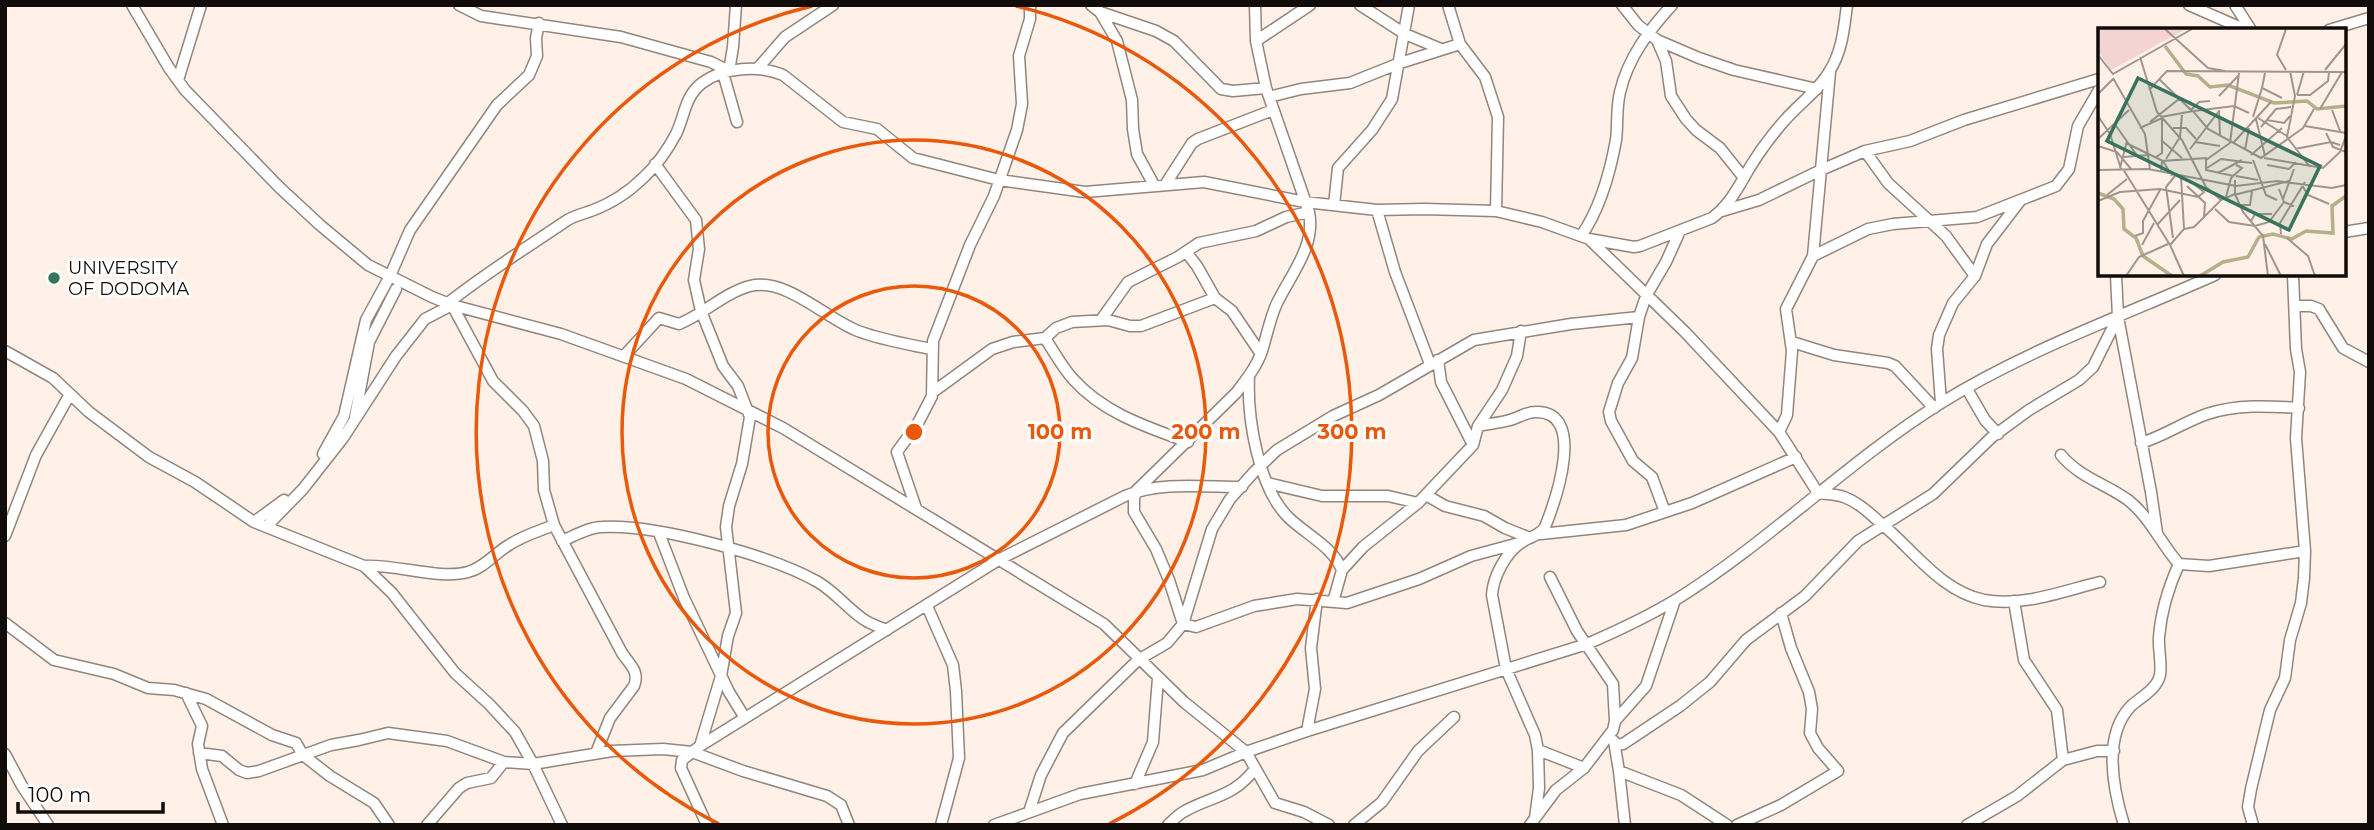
<svg xmlns="http://www.w3.org/2000/svg" width="2374" height="830" font-family="Montserrat,sans-serif">
	<style>
		.lines { fill: none; stroke-linecap: round; stroke-linejoin: round }
		.minor-casing { stroke: #92857c; stroke-width: 13 }
		.minor { stroke: #fff; stroke-width: 10 }
		.ring { fill: none; stroke: #e8590c; stroke-width: 3.5 }
		.poi-dot { fill: #38735d; stroke: #fff; stroke-width: 2.5 }
		.labels { text-anchor: middle; dominant-baseline: central; stroke-width: 6; stroke-linejoin: round; paint-order: stroke }
		.poi-label { font-size: 18px; fill: #110c09; stroke: #fff; text-anchor: start }
		.inset-river { fill: none; stroke: #b4b08a; stroke-width: 3.5 }
		.inset-road { fill: none; stroke: #a0958e; stroke-width: 2 }
		.view { fill: #38735d; fill-opacity: 0.15; stroke: #38735d; stroke-width: 3.5 }
		.inset-edge { fill: none; stroke: #110c09; stroke-width: 3.5 }
		.centre { fill: #e8590c; stroke: #fff; stroke-width: 3.5 }
		.ring-label { font-size: 21px; text-anchor: middle; font-weight: bold; fill: #e8590c; stroke: #fff; stroke-width: 6; stroke-linejoin: round; paint-order: stroke }
	</style>
	<rect width="100%" height="100%" fill="#fff1e7"/>
	<g class="lines">
		<g class="minor-casing">
			<path id="minor" d="M132,5L169,68L185,90L279,187L320,225L368,265L432,297L452,305L561,334L686,379L783,428L1104,624L1184,702L1246,752L1275,803L1304,812L1329,825
				M459,5L481,16L621,37L711,62L729,71L733,47L736,5
				M1091,5L1100,12L1117,41L1132,100L1133,129L1137,154L1154,185
				M1255,5L1256,41L1266,88L1309,212C1316,246 1291,274 1277,303C1270,318 1267,335 1262,351C1257,366 1246,380 1236,393L1136,491L1134,499V512L1156,549L1169,580L1183,624L1196,627L1254,606L1297,599L1347,603L1419,579L1471,556L1519,543
				M1360,5L1405,34L1441,49
				M1448,5L1460,44L1485,77L1498,117L1496,211
				M1622,5L1638,25L1657,40L1666,61L1671,96L1686,119L1696,130L1720,148L1744,178
				M2189,5L2246,30
				M2235,5L2251,30
				M1100,12L1156,31L1174,41L1221,89L1233,91L1266,88
				M2329,30L2369,18
				M1657,40L1699,58L1734,70L1817,89
				M1256,41L1310,5
				M757,69L785,37L833,5
				M723,73L737,122
				M178,80L201,5
				M1269,97L1301,89L1350,83L1400,63L1460,44
				M1865,151L1888,183L1946,236L1975,276
				M655,164L696,220L699,249L694,280L701,311L723,366L738,386L750,417L742,464L729,506L726,527L736,613L728,636L721,676L700,746
				M1165,185L1192,143L1198,139L1273,110
				M1334,205L1338,168L1372,130L1392,99L1409,5
				M1377,210L1395,272L1430,364
				M1722,211L1759,200L1821,170L1865,151L1910,141L1964,120L2099,79
				M2344,232L2369,228
				M1581,236C1600,209 1610,173 1616,140C1618,125 1616,108 1620,92C1628,58 1649,30 1672,5
				M1589,239L1685,332L1779,432L1818,493C1826,494 1836,494 1844,497C1860,503 1870,514 1883,525C1914,551 1941,591 1984,600C2023,607 2063,591 2100,582
				M1186,252L1197,266L1215,298L1232,311L1261,354
				M1813,256L1868,229L1893,224L1977,217L2056,186L2069,169L2078,126L2099,90
				M2116,275L2118,317L2151,492L2157,533
				M448,303C486,273 526,248 566,221C573,216 582,214 591,211C610,204 629,192 644,177C656,166 668,149 676,134C685,116 684,97 702,83C723,67 759,65 783,75L843,122L877,129L913,158L999,180L1085,192L1204,182L1305,202L1377,210L1424,209L1496,211L1542,222L1589,239L1634,247L1640,246L1712,218C1726,208 1733,196 1742,181C1754,159 1769,138 1785,120C1800,103 1818,91 1829,72C1842,52 1844,29 1847,5
				M2295,306H2311L2319,309L2343,348L2369,362
				M1101,320L1128,282L1178,257L1199,243L1256,231L1286,217L1309,212
				M1045,338C1054,352 1062,367 1073,379C1103,413 1147,427 1188,442
				M1792,342L1834,355L1888,363L1895,366L1934,408
				M5,351L53,378L89,412L149,457L195,482L254,522L364,566L392,593L455,673L489,704L515,732L533,764L562,825
				M624,356L659,318L679,324C704,314 724,293 750,286C786,277 826,319 858,331C882,340 907,344 931,349
				M1438,360L1441,382L1473,445
				M1249,376C1247,417 1258,488 1289,518C1307,535 1333,547 1342,570
				M1967,389L1985,420L1998,434
				M933,392L992,349L1013,342L1045,338L1056,328L1072,322L1108,320L1130,326H1141L1215,298
				M1941,403L1937,349L1939,335L1953,303L1975,276L1987,244L2020,201
				M355,417L369,342L396,289
				M1478,426C1488,424 1499,423 1510,420C1518,418 1526,412 1535,412C1588,410 1555,502 1545,527C1539,536 1531,536 1522,542C1506,552 1493,577 1492,595L1506,669L1535,735L1538,750L1539,788L1535,818
				M1779,432L1787,415L1792,351L1786,309L1813,256L1830,72
				M2141,443C2164,436 2184,422 2207,414C2237,404 2268,406 2299,408
				M323,454L344,416L366,320L390,276L410,230L497,105L529,75L537,56L536,38L539,23
				M2061,455C2079,477 2106,484 2128,500C2150,517 2161,544 2179,564L2209,566L2305,551
				M1267,483L1322,496H1388L1418,503
				M1426,495L1445,506L1484,516L1505,528L1530,538
				M916,508L897,452L918,423L932,396L933,341L970,245L994,196L1017,130L1022,104L1019,56L1030,19V5
				M1665,512L1652,477L1633,461L1611,421L1609,412L1618,383L1632,358L1639,317L1646,296L1666,262L1680,231
				M254,522L284,500
				M266,527L303,489L343,438L396,356L425,319L452,305L493,381L523,411L534,426L543,461L544,490L554,525L622,653C629,664 640,671 634,686L610,718L596,753
				M659,533L684,598L729,692L745,718
				M1541,534L1626,525L1692,503L1796,457
				M5,536L36,455L70,394
				M562,541C574,536 589,527 602,527C656,524 770,555 818,582C835,592 847,608 863,619C870,624 879,627 887,630
				M364,566C396,564 440,580 468,572C484,568 495,553 509,545C522,536 539,531 554,525
				M2014,601L2024,660L2057,710L2063,760
				M1333,602L1342,570L1363,547L1418,503L1473,445L1478,426L1502,390L1517,356L1521,331
				M927,606L953,665L956,691L959,758L941,825
				M5,623L54,660L114,674L148,688L174,690L206,699L272,735L296,743L303,755L330,776L374,803L389,825
				M186,693L202,726L198,744L202,769L223,825
				M1615,721L1646,686L1675,600
				M1307,731L1315,689L1311,648L1317,599
				M1614,741L1619,771L1681,795L1727,825
				M1615,745L1623,744L1680,706L1710,682L1746,640L1805,596L1858,541L1933,494L1992,437L2029,410L2079,380L2093,367L2118,317
				M1538,750L1584,768
				M199,753L222,756L239,770L247,773L259,771L331,745L359,740L388,733L447,741L504,762L533,764L612,751L663,749L692,752L743,771L827,796L841,805L849,825
				M5,754L22,786L48,825
				M1619,771L1625,825
				M1135,784L1153,742L1158,678
				M1029,812L1041,775L1063,733L1138,660L1167,643L1183,624L1212,529L1230,499L1254,472L1277,450L1333,416L1379,395L1474,340L1571,324L1639,317
				M427,825L459,788L467,783L491,778L504,762
				M707,825L681,768L682,760L700,746L1000,559L1125,496C1160,481 1204,487 1242,487
				M994,825L1080,794L1203,770L1246,752L1307,731L1587,644C1617,631 1649,616 1677,599C1770,541 1848,461 1941,403C2026,350 2125,315 2215,275
				M1168,825C1173,820 1179,814 1185,811C1214,795 1232,798 1255,769
				M1354,825L1382,802L1418,751L1454,717
				M1530,825L1556,790L1584,768L1613,730L1615,721L1613,684L1577,631L1550,577
				M1737,825L1781,805L1838,771L1818,748L1810,733L1812,709L1809,692L1791,648L1781,613
				M1967,825L2017,796L2063,760L2097,751H2114
				M2124,825C2113,789 2102,736 2131,706C2141,697 2157,689 2160,675C2162,662 2158,649 2159,637C2161,612 2169,586 2179,564
				M2253,825L2248,807L2251,789L2270,710L2285,678L2290,640L2301,603L2304,578L2305,551L2296,438L2300,372L2296,349L2293,275"/>
		</g>
		<use href="#minor" class="minor"/>
	</g>
	<g class="ring">
		<circle cx="914" cy="432" r="146"/>
		<circle cx="914" cy="432" r="292"/>
		<path d="M719 824A438 438 0 0 1 812 6M1016 6A438 438 0 0 1 1109 824"/>
	</g>
	<circle class="poi-dot" cx="54" cy="278" r="7"/>
	<g class="labels">
		<g class="poi-label">
			<text x="68" y="268">UNIVERSITY<tspan x="68" dy="21">OF DODOMA</tspan></text>
		</g>
	</g>
	<g transform="translate(2098 28)">
		<rect width="248" height="248" fill="#fff1e7"/>
		<path d="M0,1H88L13,42L0,23Z" fill="#f6d3d3"/>
		<path class="inset-river" d="M67,18L88,46L100,48L112,59L130,57L176,75L209,73L219,81L248,78M0,165L16,171L25,181L26,201L38,210L45,228L74,248M102,248L125,234L150,229L161,209L175,206L194,211L208,203L235,205L234,178L248,168"/>
		<path class="inset-road" d="M67,1L110,40L127,43M188,1L179,27L188,42M0,27L15,46L94,1M42,29L59,84L84,112L108,159L123,172M227,42L248,16M192,43L197,68L189,109L212,139M167,45L164,60L184,70M15,50L47,106L52,141M61,51L93,82L101,74L112,73M51,62L69,43L248,44M0,66L15,51M199,67H212L230,53L231,44M199,67L206,43M121,68L141,47M222,81L244,44M121,82L122,107M234,82L242,103M96,83L136,78L151,85M0,88L12,106L23,141M63,89L95,83L110,101L163,130L205,100L216,81M155,89L164,60M160,90L189,108M158,91L167,128M169,92L186,95L192,88M52,94L81,71M16,95L40,129M207,98L248,105M163,99L178,81L193,79M42,100L64,90V125L58,129M75,100H88L98,111M228,105L235,119L248,124M0,111L31,82M63,112L84,130M97,114L122,118M28,115L65,133L74,148M135,115L173,74M0,118L19,124L33,141M92,121L121,83M197,121L233,114L242,117M147,122L151,100M153,127L184,100M26,129L51,127M166,130L225,140L242,124L248,108M68,131L82,109L84,87M155,132L168,167L179,172M169,137L191,141L198,134M22,140L29,113M109,140L123,131L154,135M25,141L72,217M0,142L50,141L138,158L179,153L234,160L248,157M63,145L64,133L109,130M120,145L144,132M136,148L108,142V132L132,115L141,45M138,148L160,152M83,149L86,201L72,217L86,248M89,158L107,175L106,189M205,159L210,167L231,176M181,161L186,174L196,178M137,166L145,184L165,208L170,248M9,167L29,151M136,167L191,153M128,169L133,150L144,140L138,137M185,171L196,141M0,173L22,164L62,161L100,169L106,164L97,157M142,177H152L154,163M117,181L131,194L157,198L171,194L186,174M153,193L157,186H174M59,197L82,172M86,201L96,199L123,172L137,166V152M183,206L182,195L207,154M37,208L45,205V193L62,162M75,210L68,159L77,148M189,210L210,228L217,248M167,216L183,248M44,217L56,195M28,248L41,229L70,216"/>
		<path class="view" d="M40,50L222,138L191,202L9,113Z"/>
		<rect width="248" height="248" class="inset-edge"/>
	</g>
	<circle cx="914" cy="432" r="10" class="centre"/>
	<g class="ring-label">
		<text x="1060" y="439">100 m</text>
		<text x="1206" y="439">200 m</text>
		<text x="1352" y="439">300 m</text>
	</g>
	<rect width="2374" height="830" fill="none" stroke="#110c09" stroke-width="14"/>
	<path d="M18 802v10h145v-10" fill="none" stroke="#110c09" stroke-width="3.5"/>
	<text x="28" y="802" font-size="21" fill="#110c09" stroke="#ffffff" stroke-width="5" paint-order="stroke">100 m</text>
</svg>
